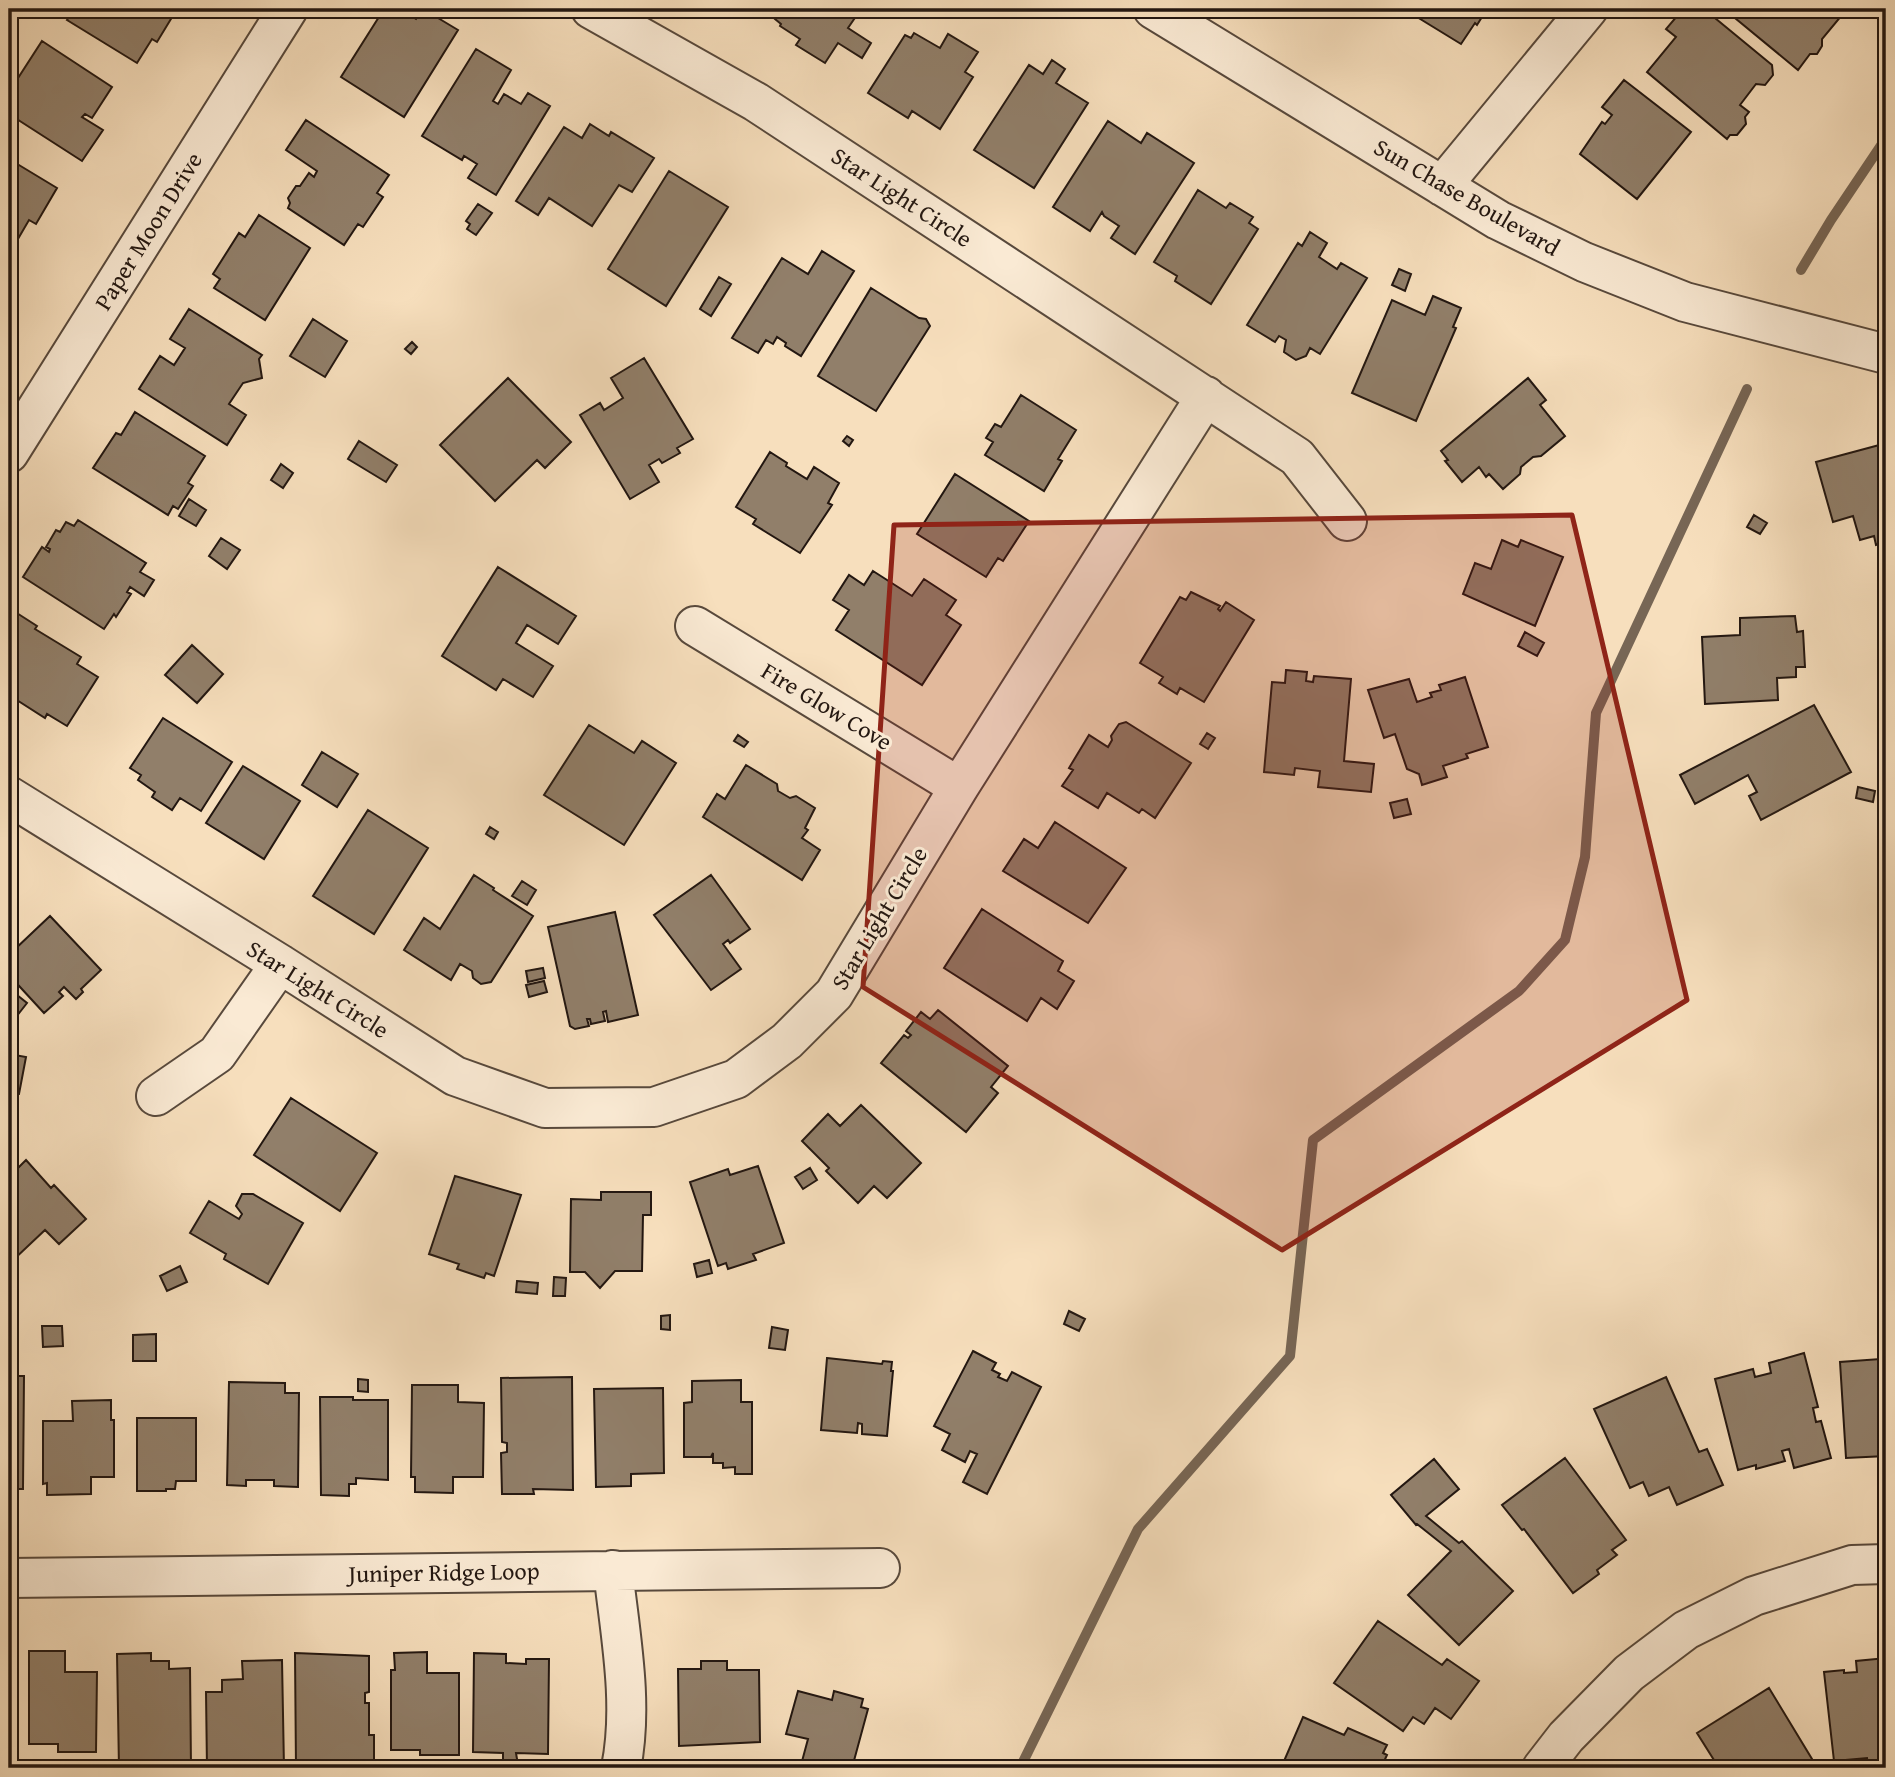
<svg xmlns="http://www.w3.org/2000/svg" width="1895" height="1777" font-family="'Gentium Book Plus',serif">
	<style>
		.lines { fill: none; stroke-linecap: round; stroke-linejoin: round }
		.stream { stroke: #765; stroke-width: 10 }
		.building { fill: #917f6a; stroke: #231711; stroke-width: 2 }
		.minor-casing { stroke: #58493c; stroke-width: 42 }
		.minor { stroke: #faead4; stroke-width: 38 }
		.marked { fill: #8f2418; fill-opacity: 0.2; stroke: #8f2418; stroke-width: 5; stroke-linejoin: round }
		.labels { text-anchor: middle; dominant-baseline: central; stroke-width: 6; stroke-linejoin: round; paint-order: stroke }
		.street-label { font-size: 24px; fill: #231711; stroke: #faead4 }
	</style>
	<rect width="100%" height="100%" fill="#f7dfbd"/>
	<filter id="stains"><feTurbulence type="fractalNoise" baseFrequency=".00286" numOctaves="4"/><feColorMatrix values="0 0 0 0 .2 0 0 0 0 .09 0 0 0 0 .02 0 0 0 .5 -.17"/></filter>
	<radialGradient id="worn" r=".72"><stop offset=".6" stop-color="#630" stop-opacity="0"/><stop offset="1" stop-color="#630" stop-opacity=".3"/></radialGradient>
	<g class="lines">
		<path class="stream" d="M1801,270L1831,220L1886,138
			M1020,1768L1138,1529L1290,1356L1313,1140L1519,991L1565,940L1585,857L1596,713L1747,389"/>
	</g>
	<path class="building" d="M75,9H177L157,42L152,39L137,63L67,20Z
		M384,9H390L402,17L405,12L416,19L423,9L458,30L404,117L341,77Z
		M776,9H861L848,28L871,43L862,58L838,43L825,63L796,45L800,39L780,26L781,24L775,19L780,11Z
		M1404,9H1487L1477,25L1475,23L1461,44Z
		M1683,9H1704L1772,65L1773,75L1765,85L1756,84L1740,105L1749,112L1745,117L1746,124L1737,135H1730L1727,139L1647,72L1676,37L1666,29Z
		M1724,9H1847L1822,39V46L1817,54H1810L1798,70Z
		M914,33L940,48L948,34L978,52L965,72L973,77L940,129L912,111L908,118L868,93L905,35L911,38Z
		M42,41L112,87L92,118L85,114L82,117L103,130L82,161L9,114V92Z
		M476,49L511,70L493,101L498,104L504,94L521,104L528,93L550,106L496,195L468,178L477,164L464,156L462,160L422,136Z
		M1052,60L1065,69L1056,83L1088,103L1034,188L974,150L1029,65L1043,74Z
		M1624,80L1691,132L1637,199L1580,154L1602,122L1605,124L1612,115L1602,107Z
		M306,120L389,175L377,193L383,197L363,227L358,224L344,245L288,208L290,203L288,198L296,186H300L309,173L314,177L317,171L286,150Z
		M1108,121L1141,143L1147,133L1194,163L1135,254L1111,238L1119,226L1104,216L1102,212L1090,231L1053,207Z
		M590,124L609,136L611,132L654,158L632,192L619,185L592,226L549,198L538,215L516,201L564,127L582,138Z
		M9,159L57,188L36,224L29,220L15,244L9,240Z
		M669,171L728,207L666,306L608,269Z
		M1198,190L1226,208L1230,203L1253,217L1249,223L1258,229L1211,304L1175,281L1177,276L1154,262Z
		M478,204L492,213L476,235L467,229L470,224L466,221Z
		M259,215L310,248L265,320L214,288L220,279L213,274L239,233L245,237Z
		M1310,232L1327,243L1319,257L1337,269L1341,263L1367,278L1320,354L1310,348L1306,356L1296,360L1284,352L1286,340L1279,336L1275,342L1247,325L1298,243L1302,246Z
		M822,251L854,271L801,356L785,346L786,343L777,337L773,344L766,340L758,353L732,338L782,258L808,274Z
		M1399,269L1411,274L1405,291L1392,285Z
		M719,277L731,284L711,316L700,309Z
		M871,288L919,318L926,319L930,326L876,411L818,376Z
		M1433,296L1461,308L1453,327L1456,328L1416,421L1352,393L1392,300L1425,315Z
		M189,309L262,355L259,359L262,378L243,383L229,404L246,415L227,445L139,389L160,356L174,365L185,348L170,339Z
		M313,319L347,341L325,377L290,356Z
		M412,342L417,347L411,354L405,349Z
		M644,358L693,439L677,448L680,453L662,463L659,459L649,465L659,482L630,499L580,415L600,403L604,410L623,398L611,378Z
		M508,378L571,442L545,468L537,460L495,501L440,445Z
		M1528,378L1546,400L1540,405L1565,436L1541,456L1533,457L1521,467L1520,474L1503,489L1489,474L1486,477L1479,467L1462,482L1445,461L1448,460L1441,451Z
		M1021,395L1076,430L1058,459L1062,461L1044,491L985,455L993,442L986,438L995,424L1001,427Z
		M135,412L205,456L188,483L193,486L178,509L173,506L168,515L93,468L116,433L121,435Z
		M847,436L853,440L849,446L843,441Z
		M359,441L397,465L386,482L348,459Z
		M1883,444L1886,454V542L1876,545L1874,536L1860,540L1853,516L1833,522L1816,462Z
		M770,452L787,463L786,466L807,479L814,467L839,483L828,503L832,505L800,553L753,524L756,519L736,507Z
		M281,464L293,473L283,488L271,480Z
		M955,474L1029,521L1003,561L998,558L986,577L917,534Z
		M189,499L206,510L196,526L179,516Z
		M1754,515L1767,523L1760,534L1747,527Z
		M78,520L146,563L140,572L154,580L144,596L130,587L127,592L131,594L116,617L114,614L104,629L23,577L42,547L49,552L50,549L46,547L56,530L60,532L66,522L74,526Z
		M221,538L240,550L227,569L209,556Z
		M1502,540L1518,547L1521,540L1563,557L1535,626L1463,594L1475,563L1491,569Z
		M498,567L576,616L558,644L527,625L516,643L553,666L533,697L503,679L496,690L442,656Z
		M873,571L912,596L924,579L956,600L946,615L961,625L922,685L836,630L849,610L833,600L849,575L864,585Z
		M1191,592L1220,606L1218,609L1220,611L1226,602L1254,620L1204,702L1180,688L1177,694L1159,683L1163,677L1140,663L1180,597L1186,600Z
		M9,608L37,626L35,629L81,657L77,664L98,677L67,726L47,714L45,718L9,695Z
		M1795,616L1797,632L1803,631L1805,667H1796V677L1777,678L1778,700L1705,704L1702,637L1740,635V618Z
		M1525,632L1544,643L1537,656L1518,646Z
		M192,645L223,674L197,703L165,675Z
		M1286,670L1307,672L1306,681L1313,682L1314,676L1351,679L1344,761L1374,764L1371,792L1318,787L1320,771L1295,768L1294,775L1264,772L1272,682L1285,683Z
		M1465,677L1488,747L1466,754L1468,758L1443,766L1447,777L1422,785L1419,774L1407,769L1395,734L1384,738L1368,690L1409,679L1417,702L1432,697L1430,693L1441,690L1439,685Z
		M1814,705L1851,772L1761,820L1749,796L1757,792L1748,775L1695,804L1680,775Z
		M163,718L232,762L201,811L180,798L172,810L152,797L155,792L138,780L141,775L130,768Z
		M1126,722L1191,763L1155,818L1142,809L1139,813L1107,793L1098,808L1062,786L1073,770L1069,768L1089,735L1108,747L1112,740L1111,736L1119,724Z
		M589,725L634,753L642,741L676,763L624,845L544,795Z
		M1207,733L1215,738L1208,749L1200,744Z
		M738,735L748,742L744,747L734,741Z
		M322,752L358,774L337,807L302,785Z
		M746,765L777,784L778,791L790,798L796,796L815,808L805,828L808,830L802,838L820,850L802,880L703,817L717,794L725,799Z
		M243,766L300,801L264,859L206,823Z
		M1858,787L1875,791L1873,802L1856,798Z
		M1407,799L1411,814L1394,818L1390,803Z
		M368,810L428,848L374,934L313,896Z
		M1055,822L1126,868L1088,923L1003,871L1024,839L1038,848Z
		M490,827L498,832L494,839L486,834Z
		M474,875L494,888L493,890L533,916L491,982L481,984L473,978L472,971L460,964L451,980L404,950L424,918L440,929Z
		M711,875L750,929L730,943L728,940L723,944L741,969L711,990L654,915Z
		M522,881L536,890L527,905L512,896Z
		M982,909L1063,961L1058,971L1074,981L1057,1009L1041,998L1027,1021L944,968Z
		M615,912L638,1015L608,1022L606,1011L603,1012L605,1021L591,1024L590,1019H587L589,1026L575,1029L570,1026L548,927Z
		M50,916L101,970L81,989L83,992L76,999L64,987L59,992L63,996L44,1013L9,975V951L14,950Z
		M543,968L545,978L528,982L526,971Z
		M544,981L547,992L529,997L526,985Z
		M17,995L27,1003L16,1017L9,1011V1006Z
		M938,1010L1008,1066L991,1087L998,1093L966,1132L881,1063L904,1035L908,1038L911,1035L906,1031L921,1012L930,1019Z
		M9,1054L26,1057L19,1094L9,1093Z
		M291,1098L377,1153L340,1211L254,1155Z
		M861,1105L921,1163L887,1198L874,1186L858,1203L826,1171L829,1168L802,1141L828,1114L840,1126Z
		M26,1160L51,1188L54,1185L86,1219L59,1244L45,1230L9,1264V1177Z
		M758,1166L784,1243L753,1254L756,1260L728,1269L726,1263L718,1266L690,1182L728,1169L730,1175Z
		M810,1168L817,1180L803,1189L795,1177Z
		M455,1176L521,1195L494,1276L486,1273L484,1278L457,1269L459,1264L429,1254Z
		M601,1192H651V1215H643L642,1271H615L600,1288L585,1272H570L571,1199L601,1200Z
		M242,1194H253L303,1223L268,1284L224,1259L226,1254L190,1233L209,1201L239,1219L242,1214L236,1206Z
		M709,1260L712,1273L697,1277L694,1264Z
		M180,1266L187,1282L167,1291L160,1276Z
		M554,1277L566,1278L565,1296H553Z
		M517,1281L538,1283L537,1294L516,1292Z
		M1069,1311L1085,1319L1079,1331L1064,1324Z
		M670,1315V1330L661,1329V1316Z
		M42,1326H62L63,1346L43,1347Z
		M772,1327L788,1330L785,1350L769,1348Z
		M156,1334V1361H133V1335Z
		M973,1351L996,1363L992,1370L1000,1374L998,1377L1007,1381L1012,1372L1041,1387L987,1494L963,1482L977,1454L970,1451L965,1462L942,1450L950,1434L934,1426Z
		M1804,1353L1818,1407L1813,1408L1816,1422L1821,1421L1831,1458L1794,1468L1789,1449L1782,1451L1785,1461L1756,1469V1465L1738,1470L1715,1379L1753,1369L1755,1377L1771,1373L1769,1363Z
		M827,1358L882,1364L883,1361L892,1362L891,1371H893L887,1436L862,1434V1424L858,1423L857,1433L821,1430Z
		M1880,1359V1365H1886V1456L1846,1458L1840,1362Z
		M9,1376H24L23,1489H9Z
		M572,1377L573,1490L533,1489L534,1494H502L501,1453L507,1452V1443L502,1442L501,1378Z
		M1666,1377L1699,1452L1707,1449L1723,1485L1677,1505L1669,1487L1649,1496L1643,1482L1630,1488L1594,1409Z
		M358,1379L368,1380V1392L358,1391Z
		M741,1380V1402H752V1474H735V1467L723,1468V1463H713V1453L711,1457H684V1403L692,1402V1381Z
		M229,1382L285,1383V1393H299L298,1487L274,1486V1480H246V1486L227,1485Z
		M412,1385H458V1402L484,1403L483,1477H453V1493L415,1492V1477H411Z
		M663,1388L664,1473L631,1474V1486L596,1487L594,1389Z
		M320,1397H353V1400H388V1480L356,1478V1484H349V1496L321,1495Z
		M111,1400V1420H114V1477H91V1494L47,1495V1483L43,1484V1421H73L72,1401Z
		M137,1418H196V1481H176L175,1489H166V1491H137Z
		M1565,1458L1626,1540L1612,1550L1617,1555L1597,1570L1599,1574L1573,1593L1524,1529L1522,1530L1502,1505Z
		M1434,1459L1459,1489L1426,1516L1459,1543L1462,1541L1513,1591L1459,1645L1408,1595L1451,1551L1417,1524L1416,1525L1391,1495Z
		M1378,1621L1442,1665L1447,1659L1479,1681L1451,1719L1435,1708L1424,1724L1413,1717L1403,1731L1334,1683Z
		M29,1651H65V1672H97L96,1752H58V1744H29Z
		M427,1652V1673H459V1755H420V1750H391V1670H395L394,1653Z
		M9,1653H12L13,1768H9Z
		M151,1653V1661H169V1669L190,1668L191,1768H119L117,1654Z
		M295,1653L369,1656V1692L365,1693V1703H369V1735H374V1760H370V1768H296Z
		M474,1653L506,1654V1663L526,1664V1659H549L548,1754L516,1753L517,1759L513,1763H507L503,1759V1753L473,1752Z
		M1886,1658V1768H1868L1867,1758L1834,1761L1824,1672L1844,1670V1673L1857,1672L1856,1661Z
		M282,1660L284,1768H207L206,1692H222V1680L243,1679L242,1661Z
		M701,1661H727V1670H759L760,1742L679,1746L678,1669H701Z
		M1769,1688L1812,1759L1798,1768H1719L1697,1733Z
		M798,1691L832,1700L834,1691L863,1699L861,1707L868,1709L852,1768H811L801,1765L808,1739L786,1734Z
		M1303,1717L1344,1735L1348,1728L1387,1745L1383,1753L1387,1755L1381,1768H1281Z"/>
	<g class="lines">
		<g class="minor-casing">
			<path id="minor" d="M591,9L756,102L1297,457L1347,521
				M1153,9L1498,220L1584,262L1685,302L1886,354
				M1442,186L1588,9
				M9,453L288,9
				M695,626L959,787
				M9,796L280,964L455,1076L545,1108L654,1107L736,1079L787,1041L834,994L959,787L1206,396
				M156,1096L217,1054L280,964
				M613,1570C620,1634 634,1704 621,1768
				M9,1578L880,1568
				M1542,1768L1566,1737L1629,1673L1686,1630L1754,1596L1852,1565L1886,1564"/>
		</g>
		<use href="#minor" class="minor"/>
	</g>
	<path class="marked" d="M1572,515L1687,1000L1282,1250L863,987L894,525Z"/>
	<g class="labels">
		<g class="street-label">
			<text transform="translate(902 197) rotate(33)">Star Light Circle</text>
			<text transform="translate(1467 197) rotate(30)">Sun Chase Boulevard</text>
			<text transform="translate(148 231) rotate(-58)">Paper Moon Drive</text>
			<text transform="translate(827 706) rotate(31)">Fire Glow Cove</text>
			<text transform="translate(879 918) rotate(-59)">Star Light Circle</text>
			<text transform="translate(318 989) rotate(32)">Star Light Circle</text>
			<text transform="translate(444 1572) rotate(-1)">Juniper Ridge Loop</text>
		</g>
	</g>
	<rect width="1895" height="1777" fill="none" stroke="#f7dfbd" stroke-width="35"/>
	<rect x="10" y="10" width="1874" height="1756" fill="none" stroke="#231711" stroke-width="3.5"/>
	<rect x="18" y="18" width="1860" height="1742" fill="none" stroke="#231711" stroke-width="2"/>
	<rect width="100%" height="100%" filter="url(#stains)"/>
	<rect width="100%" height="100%" fill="url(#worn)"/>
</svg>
